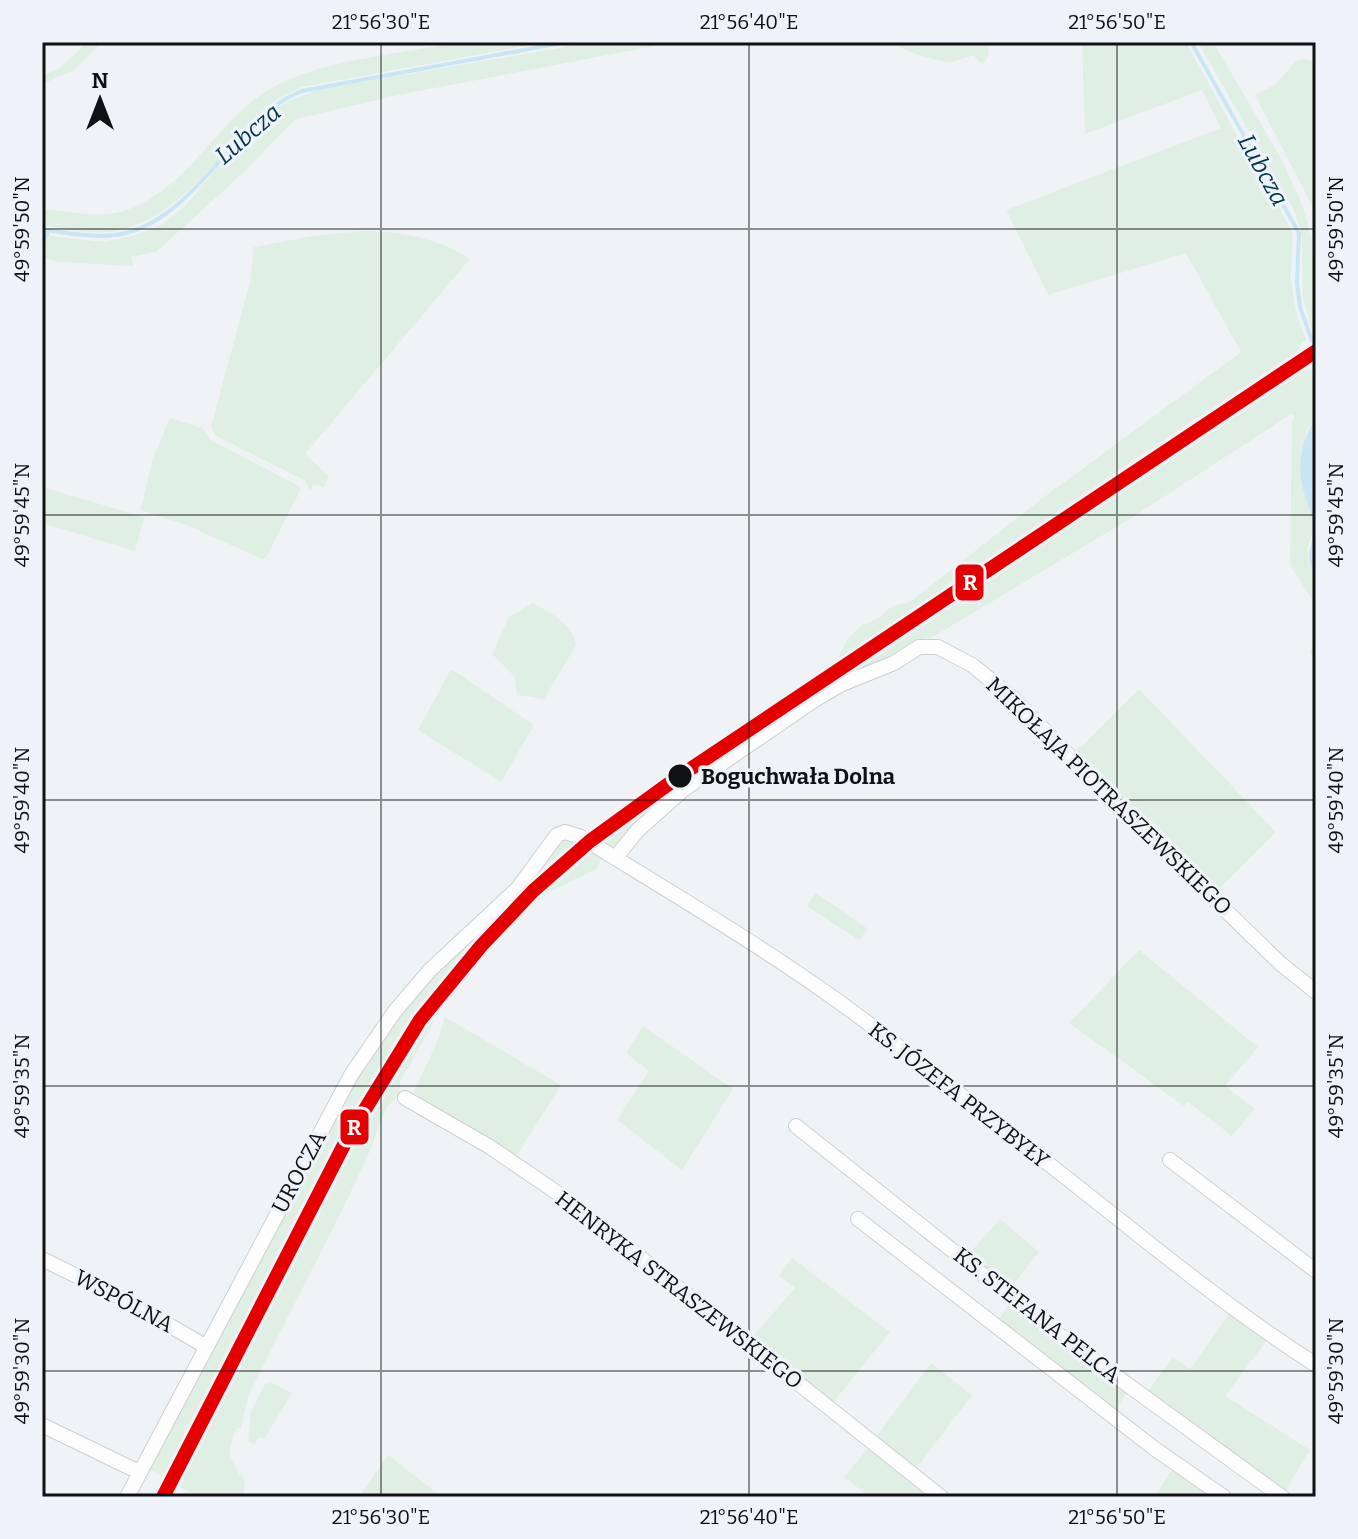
<svg xmlns="http://www.w3.org/2000/svg" width="1358" height="1539" font-family="Bitter,serif">
	<style>
		.built { fill: #dee7ed }
		.green { fill: #dfefe3 }
		.water { fill: #c9e6f6 }
		.lines { fill: none; stroke-linecap: round; stroke-linejoin: round }
		.stream { stroke: #c9e6f6; stroke-width: 4 }
		.minor-casing { stroke: #cccfd1; stroke-width: 16 }
		.minor { stroke: #fdfdfe; stroke-width: 14 }
		.rail-1-casing { stroke: #edf3f8; stroke-width: 20 }
		.rail-1 { stroke: #e50000; stroke-width: 14 }
		.ticks { fill: none; stroke: #0f1112; stroke-width: 2; stroke-opacity: 0.45 }
		.stop-dot { fill: #0f1112; stroke: #edf3f8; stroke-width: 3 }
		.labels { text-anchor: middle; dominant-baseline: central; stroke-width: 7; stroke-linejoin: round; paint-order: stroke }
		.stop-label { font-size: 22px; font-weight: bold; fill: #0f1112; stroke: #edf3f8; text-anchor: start }
		.street-label { font-size: 22px; fill: #0f1112; stroke: #edf3f8 }
		.water-label { font-size: 24px; font-style: italic; fill: #00374d; stroke: #edf3f8 }
		.line-badge { stroke: #edf3f8; stroke-width: 3 }
		.badge-label { font-size: 22px; text-anchor: middle; font-weight: bold; fill: #fff }
		.neatline { fill: none; stroke: #0f1112; stroke-width: 3 }
		.ticks-label { font-size: 20px; text-anchor: middle; fill: #0f1112 }
	</style>
	<rect width="100%" height="100%" fill="#f0f3f5"/>
	<path class="built" d="M1302,354L1307,364L710,763L597,841L524,906L469,966L430,1014L390,1075L348,1148L169,1497H157L368,1089L434,992L477,941L537,881L582,843L649,794Z"/>
	<path class="green" d="M87,42H102L73,71L42,84V75L59,69Z
		M462,42H546L302,87L279,98L265,109C224,151 176,221 115,231C92,235 65,229 42,225V209C65,211 93,217 115,213C184,200 217,115 277,85C328,59 405,53 462,42Z
		M594,42H676L398,95L296,119L242,174L156,252L131,257L134,266L58,262L42,257V235L105,242L136,235L163,224L186,205L218,167L231,159L236,148L269,112L293,99L317,90Z
		M888,42H987L989,56L982,64L973,55L949,63L918,55Z
		M1082,42H1186L1235,132L1269,186L1293,234L1291,278L1296,314L1306,340L1299,345L1302,354L753,724L749,718L838,658L849,637L861,626L879,618L892,606L910,602L1040,500L1241,352L1186,253L1048,295L1006,210L1221,128L1202,90L1085,134Z
		M1198,42H1213L1281,158L1303,207L1312,242L1316,333L1313,335L1303,297L1302,237L1295,212Z
		M1303,59L1316,62V214L1255,95L1276,84L1296,61Z
		M363,231C400,231 438,238 470,259L305,454L329,476L324,487L313,485L310,491L306,481L216,436L211,427L250,282L254,247L313,236Z
		M1307,364L1316,378V420L1306,431L1301,478L1311,514L1313,532L1308,547V560L1316,577V661L1310,653L1314,636L1315,604L1290,565L1292,425L1294,416L1291,414L1133,517L931,638H924L893,660L816,697L613,851L597,841L710,763Z
		M170,418L202,428L212,441L299,486L301,489L267,556L262,559L186,525L141,510L152,460Z
		M42,487L144,517L135,551L42,523Z
		M533,603C552,614 572,623 576,645L544,699L517,695L514,676L492,654L509,617Z
		M451,669L534,725L501,782L418,730Z
		M1139,689L1276,832L1214,894L1072,752L1083,745Z
		M568,837L582,843C513,901 451,964 400,1039C360,1097 329,1162 297,1225C253,1310 209,1394 166,1479L150,1469L350,1084L404,1005L560,840Z
		M591,848L601,858L597,869L547,893L506,932L444,1003L400,1082L399,1095L386,1108L367,1158L341,1212L248,1396L241,1428H237C227,1451 227,1453 240,1475L243,1476L245,1483L243,1497H198L175,1484C220,1396 265,1307 311,1219C347,1149 384,1077 430,1014C476,951 533,899 591,848Z
		M816,893L868,929L859,940L807,906Z
		M1139,950L1258,1047L1225,1086L1255,1109L1232,1136L1188,1102L1184,1106L1069,1023Z
		M445,1017L561,1085L514,1160L424,1101L414,1092L437,1042Z
		M643,1026L733,1089L682,1170L617,1120L649,1071L626,1053Z
		M1000,1219L1039,1252L1009,1290L967,1256Z
		M792,1258L890,1332L832,1404L748,1342L795,1288L779,1276Z
		M1011,1302L1128,1391L1113,1413L997,1321Z
		M1230,1313L1267,1340L1225,1396L1310,1450L1284,1493L1145,1395L1173,1357L1190,1369Z
		M931,1363L972,1395L915,1470L876,1437Z
		M270,1382L292,1393L264,1439L259,1437L254,1445L248,1441L251,1411L265,1383Z
		M870,1446L932,1497H870L844,1477Z
		M388,1455L442,1497H359Z
		M1174,1467L1217,1497H1154Z"/>
	<path class="water" d="M1316,420V577C1302,549 1313,554 1313,529C1313,511 1303,496 1301,479C1299,460 1303,434 1316,420Z"/>
	<g class="lines">
		<path class="stream" d="M1191,42L1299,233L1297,283L1300,307L1316,352
			M42,229C64,233 93,238 115,235C169,228 205,176 240,139C258,119 276,101 302,91L567,42
			M42,244L49,230"/>
		<g class="minor-casing">
			<path id="minor" d="M615,858L638,830L683,790L816,699L842,684L894,663L919,647H938L972,665L1013,698L1138,826L1281,964L1316,992
				M405,1098L490,1147L572,1203L941,1497
				M796,1126L1051,1329L1282,1497
				M1170,1160L1316,1271
				M858,1219L1155,1449L1224,1497
				M42,1259L124,1299L205,1346
				M42,1425L139,1472
				M127,1497L351,1075L395,1011L430,970L518,888L557,835L565,832L581,837C683,900 786,960 881,1033C960,1094 1038,1155 1116,1217C1181,1269 1246,1320 1316,1365"/>
		</g>
		<use href="#minor" class="minor"/>
		<g class="rail-1-casing">
			<path id="rail-1" d="M163,1497L348,1137L420,1020L481,946L533,891L590,841L674,780L1316,351"/>
		</g>
		<use href="#rail-1" class="rail-1"/>
	</g>
	<path class="ticks" d="M381,42V1497M749,42V1497M1117,42V1497M42,229H1316M42,515H1316M42,800H1316M42,1086H1316M42,1371H1316"/>
	<circle class="stop-dot" cx="680" cy="776" r="13"/>
	<g class="labels">
		<g class="stop-label">
			<text x="701" y="776">Boguchwała Dolna</text>
		</g>
		<g class="street-label">
			<text transform="translate(1109 796) rotate(44)">MIKOŁAJA PIOTRASZEWSKIEGO</text>
			<text transform="translate(959 1095) rotate(38)">KS. JÓZEFA PRZYBYŁY</text>
			<text transform="translate(299 1172) rotate(-62)">UROCZA</text>
			<text transform="translate(679 1290) rotate(38)">HENRYKA STRASZEWSKIEGO</text>
			<text transform="translate(124 1301) rotate(28)">WSPÓLNA</text>
			<text transform="translate(1037 1315) rotate(38)">KS. STEFANA PELCA</text>
		</g>
		<g class="water-label">
			<text transform="translate(248 134) rotate(-41)">Lubcza</text>
			<text transform="translate(1263 170) rotate(61)">Lubcza</text>
		</g>
	</g>
	<g class="line-badge">
		<rect x="954" y="563" width="31" height="39" rx="8" fill="#e50000"/>
		<rect x="339" y="1108" width="31" height="38" rx="8" fill="#e50000"/>
	</g>
	<g class="badge-label">
		<text x="970" y="590">R</text>
		<text x="354" y="1135">R</text>
	</g>
	<rect width="1358" height="1539" fill="none" stroke="#edf3f8" stroke-width="88"/>
	<g transform="translate(100 100)" stroke="#edf3f8" stroke-width="6" paint-order="stroke">
	<path d="M0-6L14 30L0 20L-14 30Z" fill="#0f1112"/>
	<text y="-12" font-size="22" font-weight="bold" text-anchor="middle" fill="#0f1112">N</text>
	</g>
	<rect x="44" y="44" width="1270" height="1451" class="neatline"/>
	<g class="ticks-label">
		<text x="381" y="29">21°56'30"E</text>
		<text x="749" y="29">21°56'40"E</text>
		<text x="1117" y="29">21°56'50"E</text>
		<text transform="translate(22 229) rotate(-90)" y="7">49°59'50"N</text>
		<text transform="translate(1336 229) rotate(-90)" y="7">49°59'50"N</text>
		<text transform="translate(22 515) rotate(-90)" y="7">49°59'45"N</text>
		<text transform="translate(1336 515) rotate(-90)" y="7">49°59'45"N</text>
		<text transform="translate(22 800) rotate(-90)" y="7">49°59'40"N</text>
		<text transform="translate(1336 800) rotate(-90)" y="7">49°59'40"N</text>
		<text transform="translate(22 1086) rotate(-90)" y="7">49°59'35"N</text>
		<text transform="translate(1336 1086) rotate(-90)" y="7">49°59'35"N</text>
		<text transform="translate(22 1371) rotate(-90)" y="7">49°59'30"N</text>
		<text transform="translate(1336 1371) rotate(-90)" y="7">49°59'30"N</text>
		<text x="381" y="1524">21°56'30"E</text>
		<text x="749" y="1524">21°56'40"E</text>
		<text x="1117" y="1524">21°56'50"E</text>
	</g>
</svg>
